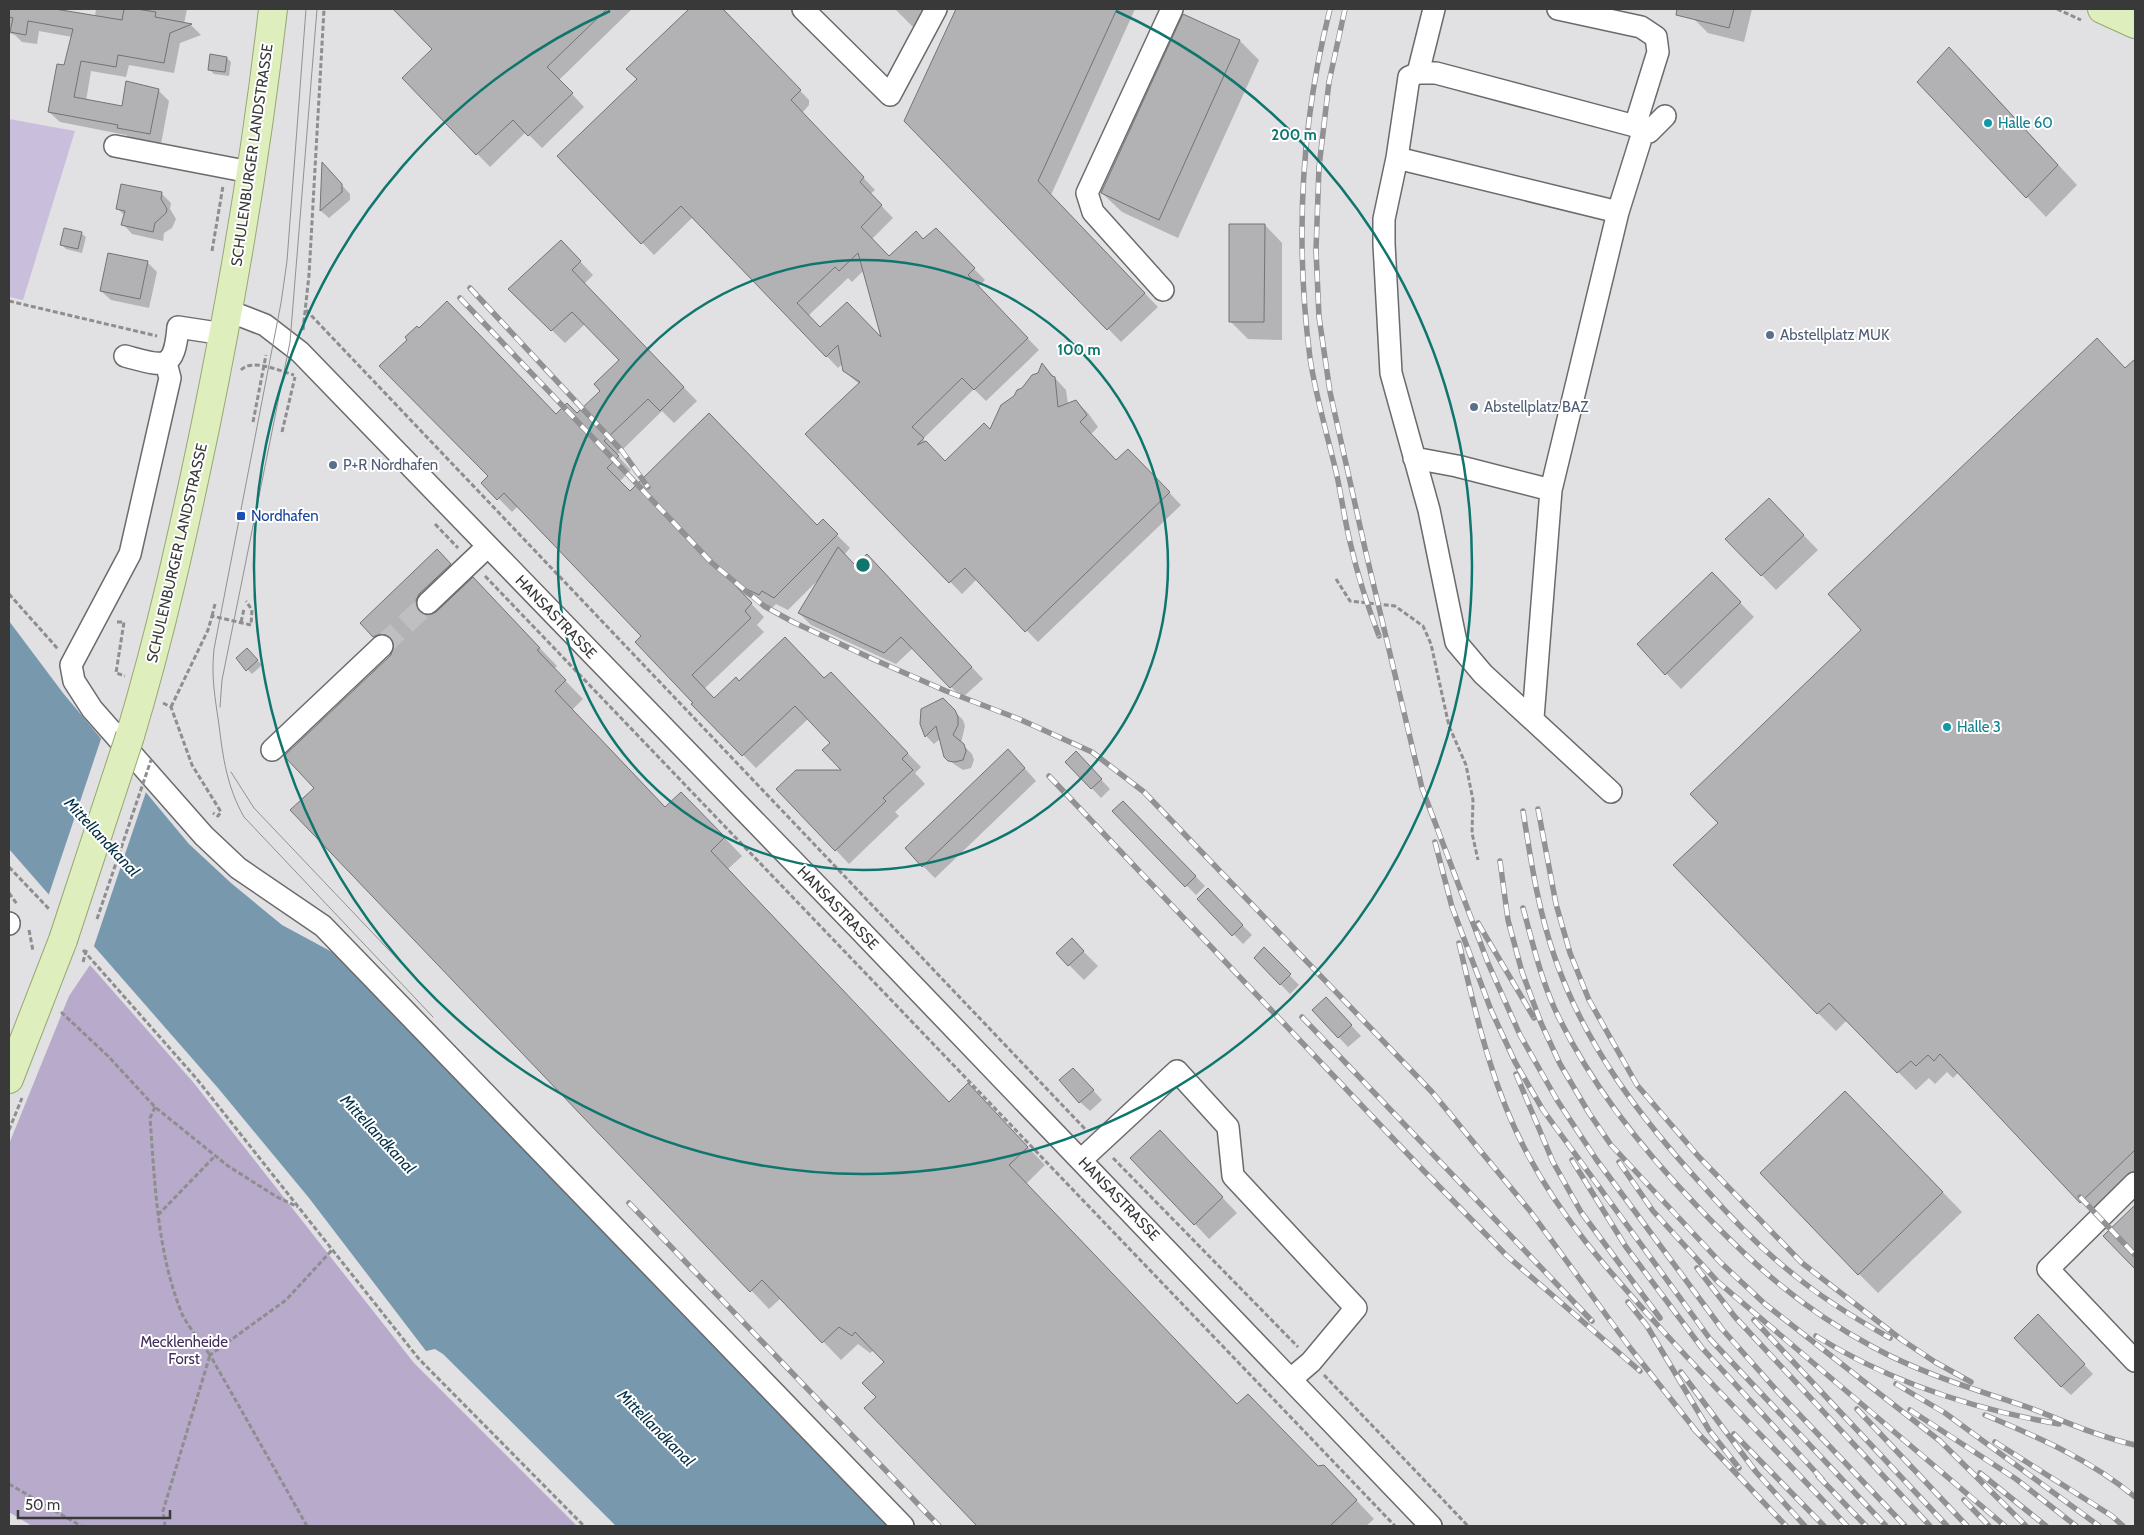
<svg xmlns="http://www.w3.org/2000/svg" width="2144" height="1535" font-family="Cabin,sans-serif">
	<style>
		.green { fill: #cabedd }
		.forest { fill: #b7aacb }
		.water { fill: #7898ae }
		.pier { fill: #e1e0e3 }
		.shadow { fill: #0003; fill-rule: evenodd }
		.building { fill: #b2b1b4; stroke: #737275; fill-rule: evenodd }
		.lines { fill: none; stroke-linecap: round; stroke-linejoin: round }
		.minor-tunnel { stroke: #bfbfc1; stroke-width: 21; stroke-dasharray: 21 11; stroke-linecap: butt }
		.minor-casing { stroke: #6b6a6d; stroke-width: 24 }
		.major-casing { stroke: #97a873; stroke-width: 30 }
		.path { stroke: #8e8d8f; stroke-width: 3; stroke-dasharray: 5 2.5; stroke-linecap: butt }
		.minor { stroke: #fff; stroke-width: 21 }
		.major { stroke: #dfeebd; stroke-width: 28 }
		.tram { stroke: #919193; stroke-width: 1 }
		.rail-casing { stroke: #919193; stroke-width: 5.5 }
		.rail { stroke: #fff; stroke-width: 4; stroke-dasharray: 11; stroke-linecap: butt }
		.major-bridge-casing { stroke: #97a873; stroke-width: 30; stroke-linecap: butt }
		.path-bridge { stroke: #8e8d8f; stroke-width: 3; stroke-dasharray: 5 2.5; stroke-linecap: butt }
		.major-bridge { stroke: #dfeebd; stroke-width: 28 }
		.ring { fill: none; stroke: #0f766e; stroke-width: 2.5 }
		.culture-dot { fill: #0f9aa8; stroke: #fff; stroke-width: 2 }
		.service-dot { fill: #5c6f8a; stroke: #fff; stroke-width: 2 }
		.transit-dot { fill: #1a4fb4; stroke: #fff; stroke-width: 2 }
		.labels { text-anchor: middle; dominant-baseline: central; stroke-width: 4; stroke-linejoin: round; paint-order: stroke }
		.culture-label { font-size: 15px; fill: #0d838f; stroke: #fff; text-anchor: start }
		.street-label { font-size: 15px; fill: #39393a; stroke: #fff }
		.service-label { font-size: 15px; fill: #4e5e75; stroke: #fff; text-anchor: start }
		.transit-label { font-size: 15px; fill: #164399; stroke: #fff; text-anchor: start }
		.park-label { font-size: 15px; fill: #402c59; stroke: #fff }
		.water-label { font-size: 16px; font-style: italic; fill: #043048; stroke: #fff }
		.centre { fill: #0f766e; stroke: #fff; stroke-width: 2.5 }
		.ring-label { font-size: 15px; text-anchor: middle; font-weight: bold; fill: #0f766e; stroke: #fff; stroke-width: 4; stroke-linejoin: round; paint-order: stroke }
	</style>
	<rect width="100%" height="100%" fill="#e1e0e3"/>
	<path class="green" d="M9,119L75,131L23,300L9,297Z"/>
	<path class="forest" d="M90,965L193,1082L414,1363L577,1526H32L9,1512V1144L69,996Z"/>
	<path class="water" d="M9,621L63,693L189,844L231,883L282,925L345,959L890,1526H616L443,1354L435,1349L426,1351L309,1198L218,1088L9,849Z"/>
	<path class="pier" d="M102,736L147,789L93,949L48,897Z"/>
	<path class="shadow" d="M9,9H50L95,16L96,9H187L184,24L191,25L201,35L180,43L174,73L129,65L126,77L91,71L86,101L123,107L158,90L169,101L161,144L129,138L126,135L60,122L49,112L65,67L72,37L39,31L37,44L22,42L15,35L9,33Z
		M395,9H632L559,80L584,107L542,148L526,132L490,167L404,78L434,49Z
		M691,9H722L809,100V105L802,113L875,190L870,194L893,218L872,239L889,258L923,240L936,230L985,280L978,287L1039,350L986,401L974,389L923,439L945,462L990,431L1039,374L1043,365L1066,390L1068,404L1076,401L1088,413L1098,427L1091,434L1117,462H1140L1181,505L1038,642L977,579L962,594L807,434L859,384L844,371L843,363L838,368L693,217L654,255L559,156L638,79L628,69ZM864,270L883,340L821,328L808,316L848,278L852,282Z
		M895,9H947L931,37L912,26Z
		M957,9H1135L1051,195L1158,307L1121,342L906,121Z
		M1696,9H1752L1744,42L1708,33L1694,19Z
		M1240,41L1259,60L1178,238L1122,212L1102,193Z
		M227,58L231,62L229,76L214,74L209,69Z
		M1969,68L2077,185L2046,217L1918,82Z
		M323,165L350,194V200L329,218L321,211Z
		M162,194L171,203L170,209L176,219L172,228L164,233L163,241L132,234L123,224L125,216L118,209Z
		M1265,225L1282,243V340L1248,339L1230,321Z
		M81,233L86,237L82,253L66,249L62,245Z
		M574,255L593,275L584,284L697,401L674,423L662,411L617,455L631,470L619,482L630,493L817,527L836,534L850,548L844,555L855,567H878L983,679L962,698L913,648L896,664L811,625L799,613L818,580L788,610L776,604L772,608L741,593L764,617L757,625L764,632L704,689L714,700L739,682L825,679L844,687L921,767L915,773L925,784L895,812L899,816L849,864L836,850L844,771L832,743L808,719L756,768L693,704L695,703L643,636L518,506L512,512L483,483L556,415L577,414L602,391L620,361L585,324L565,343L510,289Z
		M147,262L157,272L149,308L111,300L101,291Z
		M2135,361V1185L2099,1220L1959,1072L1953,1078L1947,1072L1935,1084L1929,1078L1916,1090L1847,1020L1836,1031L1818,1013L1719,823L1863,630Z
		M1783,514L1818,550L1776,590L1727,539Z
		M437,551L469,583L491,597L557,666L554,669L583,699L572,710L665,809L699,811L742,856L728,869L949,1103H985L1045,1165L1026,1184L1238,1406L1342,1485L1374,1519L1366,1526H979L866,1408L877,1397L886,1362L874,1350L870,1353L858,1344L841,1360L781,1298L769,1309L292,810L315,788L393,655L361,623Z
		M1726,588L1754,617L1681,689L1638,644Z
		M247,650L262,665L252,674L238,659Z
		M943,700L963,720L965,726L961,743L972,754L974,760L971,768L963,770L954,764L945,756L941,738L934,744L926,736L922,724Z
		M1076,753L1110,789L1101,798L1067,762Z
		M1020,763L1036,781L935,878L923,866Z
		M1123,802L1205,886L1196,895L1114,811Z
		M1208,890L1252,935L1243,944L1199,899Z
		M1072,940L1098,966L1084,980L1057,953Z
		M1264,949L1299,985L1290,994L1255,958Z
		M1335,1008L1361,1036L1348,1047L1313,1010Z
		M1083,1079L1102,1100L1090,1111L1080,1102Z
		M1865,1112L1962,1212L1878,1293L1859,1274Z
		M1174,1147L1237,1213L1209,1239L1195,1224Z
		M2135,1207V1268L2105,1236Z
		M2048,1326L2093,1374L2071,1395L2061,1386Z"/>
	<path class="building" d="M9,9H55L122,20L124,9H136L156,12L155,17L192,24L170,33L164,63L118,55L116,67L81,61L74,97L122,106L126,81L159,89L150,134L117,128L118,125L48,112L57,64L64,65L73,29L28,21L26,35L10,32L13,18L9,17Z
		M393,9H607L547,67L573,93L528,136L513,120L476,155L402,78L432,49Z
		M689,9H723L801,90L791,100L864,177L860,182L882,205L861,227L889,256L916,231L923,239L936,228L975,268L968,275L1028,338L974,390L962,378L912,427L924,438L917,445L926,441L945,461L984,423L990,429L1001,405L1014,396L1017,390L1022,388L1032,375L1038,373L1042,363L1052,376L1055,377L1058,407L1076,400L1087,415L1080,422L1116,460L1128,449L1170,492L1025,632L965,568L949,583L805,434L860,382L843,371L838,345L826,357L681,206L641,244L557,156L637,79L626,69ZM858,253L881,337L847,302L820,327L797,303L835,267L839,271Z
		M956,9H1117L1038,181L1145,293L1107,330L904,121Z
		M1677,9H1734L1729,28L1676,15Z
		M1183,14L1240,40L1159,220L1101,193Z
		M1949,47L2058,165L2026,198L1917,82Z
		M210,54L227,57L225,72L208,70Z
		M322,162L342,184V192L320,211Z
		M121,184L162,192L161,199L167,209L166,213L155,223L153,232L121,225L125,211L116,209Z
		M1229,224H1265L1264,322H1229Z
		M64,228L82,232L78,249L60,245Z
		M561,240L581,261L572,270L684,387L660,411L648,399L604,441L619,456L607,468L630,491L709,413L817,525L823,519L838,534L774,598L762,591L759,595L732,582L752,603L745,611L751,618L692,675L714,698L736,677L739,681L785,637L824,678L831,672L908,753L902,759L913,770L883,798L886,801L835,851L776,789L796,770H841L822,750L830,743L795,706L742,756L691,704L693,703L635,642L641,636L504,493L497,500L481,483L488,476L379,366L407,340L405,337L417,326L419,328L447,301L556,414L567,403L577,413L600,391L594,384L619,360L572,312L551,331L508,289Z
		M108,253L148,261L140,299L100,291Z
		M2097,338L2125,368L2135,359V1150L2080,1203L1940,1054L1934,1061L1928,1055L1916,1066L1911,1061L1897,1073L1829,1003L1817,1014L1673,865L1718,823L1690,794L1861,630L1828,594Z
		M1769,498L1804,535L1761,576L1725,539Z
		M838,547L855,565L867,554L972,667L950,688L901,637L884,653L798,613Z
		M437,549L451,564L419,594L416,600L419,611L425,615L436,612L473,577L540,648L537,650L566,680L555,691L665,807L681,792L725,837L711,851L949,1102L968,1083L1028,1147L1009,1165L1237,1404L1248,1394L1318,1466L1324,1465L1357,1500L1330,1526H977L864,1408L876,1397L862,1383L884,1362L855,1332L852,1336L839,1327L822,1343L762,1280L750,1292L290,810L314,788L284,756L391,655L394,644L391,637L380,634L373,637L360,623Z
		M1712,572L1741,602L1665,675L1637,644Z
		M247,648L258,660L246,671L236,658Z
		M943,698L955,710L958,717V725L953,735L964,744L966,751L963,760L954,762L948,761L944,757L936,726L925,737L920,724L921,709Z
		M1008,749L1025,768L922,867L905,848Z
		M1076,751L1102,779L1091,789L1065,762Z
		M1123,801L1196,876L1185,887L1112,811Z
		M1208,888L1243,925L1232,936L1197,899Z
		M1072,938L1084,951L1068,966L1056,953Z
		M1264,947L1291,974L1280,985L1254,958Z
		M1326,997L1352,1025L1338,1038L1312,1010Z
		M1073,1068L1094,1090L1079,1103L1059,1080Z
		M1845,1091L1943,1192L1858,1275L1760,1173Z
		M1160,1130L1223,1197L1194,1225L1130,1158Z
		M2135,1205V1269L2103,1236Z
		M2038,1314L2085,1364L2061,1387L2014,1338Z"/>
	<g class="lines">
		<path class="minor-tunnel" d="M382,646L428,603"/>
		<g class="minor-casing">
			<path id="minor" d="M803,9L890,95L936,9
				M1558,9L1641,27L1656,37L1658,52L1635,126
				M1418,73L1434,9
				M1643,132L1618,212L1397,158L1409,77L1418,73H1436L1635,126L1643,132H1649L1665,116
				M115,146L250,172
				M1397,158L1384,219V244L1391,373L1429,510L1456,642L1483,674L1611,792
				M1163,290L1093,212L1087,193L1172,9
				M229,311L265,325L300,352L858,928L1431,1526
				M125,356C163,366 174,373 178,327L224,334
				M166,363L170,378L130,554L71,665L74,681L92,709L204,836L238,868L323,926L903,1526
				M1414,458L1457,466L1551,490
				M428,603L488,546
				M1533,718L1551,490L1618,212
				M272,750L382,646
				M9,923V924
				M1081,1160L1177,1071L1228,1127L1233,1176L1356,1308L1311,1362L1291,1379
				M2135,1183L2048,1269L2135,1361"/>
		</g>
		<g class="major-casing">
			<path id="major" d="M2102,9L2135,24
				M130,736C161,633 184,529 206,423C234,286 257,148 273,9
				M9,1079L63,940"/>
		</g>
		<path class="path" d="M2057,9L2081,20
			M212,251L223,186
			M9,301L157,336
			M306,310L1085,1129
			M303,330L309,275L324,9
			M241,370C252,358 280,371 294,375
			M253,422L266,355
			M282,432L295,377
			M435,524L458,548
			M485,576L1395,1526
			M1336,579L1350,601L1395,606L1423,626L1431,644L1449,726L1466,765L1473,800L1472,833L1478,860
			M9,594L58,649
			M212,616L215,604
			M117,622H124L116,673L125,676
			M241,622L244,609
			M163,703L171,707L192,765L221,812L218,816L213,813
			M171,707L208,630L212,616L251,625L252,610L246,601
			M9,867L49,909
			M9,893L17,904
			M29,930L33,951
			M83,950L196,1078L419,1359L584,1526
			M61,1012L108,1056L155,1107L228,1166L277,1197L298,1207
			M155,1107L150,1118C155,1184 157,1252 182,1314C189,1328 201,1342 210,1355L163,1511L165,1526
			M9,1130L22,1098
			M1113,1158L1298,1347
			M158,1215L215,1156
			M1324,1375L1468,1526
			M9,1484L81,1526
			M307,1526L210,1355L286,1300L332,1250"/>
		<use href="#minor" class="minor"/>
		<use href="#major" class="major"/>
		<path class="tram" d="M306,9L287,261L281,303L214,649C211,677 215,697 219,725C223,758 227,787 244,817L433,1017
			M220,707L222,680L290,342L317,9
			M231,772L254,808L443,1007"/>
		<g class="rail-casing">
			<path id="rail" d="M1330,9C1301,123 1295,241 1310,358C1316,398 1328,437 1337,476C1342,499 1345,523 1351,546C1358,577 1368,607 1379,636
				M1345,9L1329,82L1319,167L1316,250L1319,317L1330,392L1366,553L1422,788L1488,963L1520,1035L1557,1100L1596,1159L1722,1329L1778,1392L1905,1526
				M470,288L622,451L648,487
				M460,298L712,563L764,606L793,622L875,660L946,691L1019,719L1092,752L1144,792L1432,1092L1530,1211L1631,1349L1697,1432
				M1049,776L1422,1169L1507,1256L1640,1371
				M1538,809L1556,904L1570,953L1589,1000L1637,1085L1699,1157L1802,1263L1902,1340L1935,1362L1971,1382
				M1523,811C1531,861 1538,910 1555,958C1585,1046 1642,1120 1704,1187C1731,1218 1760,1248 1793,1274C1823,1299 1856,1319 1890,1338
				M1435,842L1452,907L1491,1010L1515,1062L1543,1110L1710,1339L1886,1526
				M1500,861L1508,920L1522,972L1541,1023L1560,1064L1589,1113L1611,1145L1720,1262L1765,1304L1940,1441L2026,1526
				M1523,908C1533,944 1542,984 1559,1018C1594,1089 1642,1149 1696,1205C1752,1264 1801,1308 1873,1347C1922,1374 1977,1390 2030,1408C2064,1421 2099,1437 2135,1445
				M1478,923L1534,1018
				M1459,943C1476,1015 1492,1088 1528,1155C1561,1217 1606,1268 1653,1320C1716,1390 1783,1457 1847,1526
				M1302,1017L1592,1321
				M1516,1074L1553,1162L1581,1212L1660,1318
				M1572,1160L1626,1247L1702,1348L1822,1479
				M1619,1162L1653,1211L1718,1282L2005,1526
				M2080,1197L2135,1255
				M629,1203L939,1526
				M1697,1268L1735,1317L1930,1526
				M1628,1302L1647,1326L1709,1430L1739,1468
				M1754,1320L1947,1526
				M1816,1336C1890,1382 1972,1409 2059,1424
				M1681,1372L1756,1472L1805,1526
				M1896,1384L1945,1413L2099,1526
				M1857,1409L1967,1526
				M1910,1410L2016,1479L2076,1526
				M1985,1415C2038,1437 2091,1460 2135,1497
				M1693,1428L1786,1526
				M1734,1434L1824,1526
				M1995,1442L2112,1516L2123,1526
				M1980,1473L2046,1526
				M1818,1476L1866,1526
				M1964,1500L1989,1526"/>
		</g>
		<use href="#rail" class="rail"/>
		<g class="major-bridge-casing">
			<path id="major-bridge" d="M63,940L130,736"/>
		</g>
		<path class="path-bridge" d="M97,919L151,760
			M83,962L87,948"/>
		<use href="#major-bridge" class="major-bridge"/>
	</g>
	<g class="ring">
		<circle cx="863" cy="565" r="305"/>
		<path d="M1116 11A609 609 0 1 1 610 11"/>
	</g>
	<g class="culture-dot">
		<circle cx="1988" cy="123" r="5"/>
		<circle cx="1947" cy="727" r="5"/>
	</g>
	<g class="service-dot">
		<circle cx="1770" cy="335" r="5"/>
		<circle cx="1474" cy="407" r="5"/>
		<circle cx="333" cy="465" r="5"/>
	</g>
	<rect class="transit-dot" x="236" y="511" width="10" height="10" rx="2.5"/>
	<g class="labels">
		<g class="culture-label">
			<text x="1998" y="123">Halle 60</text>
			<text x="1957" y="727">Halle 3</text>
		</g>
		<g class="street-label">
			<text transform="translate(252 155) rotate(-82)">SCHULENBURGER LANDSTRASSE</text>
			<text transform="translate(177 553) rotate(-77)">SCHULENBURGER LANDSTRASSE</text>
			<text transform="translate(556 617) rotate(46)">HANSASTRASSE</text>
			<text transform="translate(838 908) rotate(46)">HANSASTRASSE</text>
			<text transform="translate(1119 1199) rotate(46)">HANSASTRASSE</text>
		</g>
		<g class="service-label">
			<text x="1780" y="335">Abstellplatz MUK</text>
			<text x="1484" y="407">Abstellplatz BAZ</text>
			<text x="343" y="465">P+R Nordhafen</text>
		</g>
		<g class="transit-label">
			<text x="251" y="516">Nordhafen</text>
		</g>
		<g class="park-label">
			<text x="184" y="1342">Mecklenheide<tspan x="184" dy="17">Forst</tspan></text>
		</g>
		<g class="water-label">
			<text transform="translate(102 837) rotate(47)">Mittellandkanal</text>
			<text transform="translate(378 1134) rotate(47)">Mittellandkanal</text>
			<text transform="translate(656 1428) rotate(45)">Mittellandkanal</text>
		</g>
	</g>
	<circle cx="863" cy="565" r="8" class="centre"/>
	<g class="ring-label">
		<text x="1294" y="140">200 m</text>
		<text x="1079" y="355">100 m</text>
	</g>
	<rect width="2144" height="1535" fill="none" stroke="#39393a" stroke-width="20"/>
	<path d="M18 1510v8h152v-8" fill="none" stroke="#39393a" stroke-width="2.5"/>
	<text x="25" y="1510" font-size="15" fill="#39393a" stroke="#ffffff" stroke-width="4" paint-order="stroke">50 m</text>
</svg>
